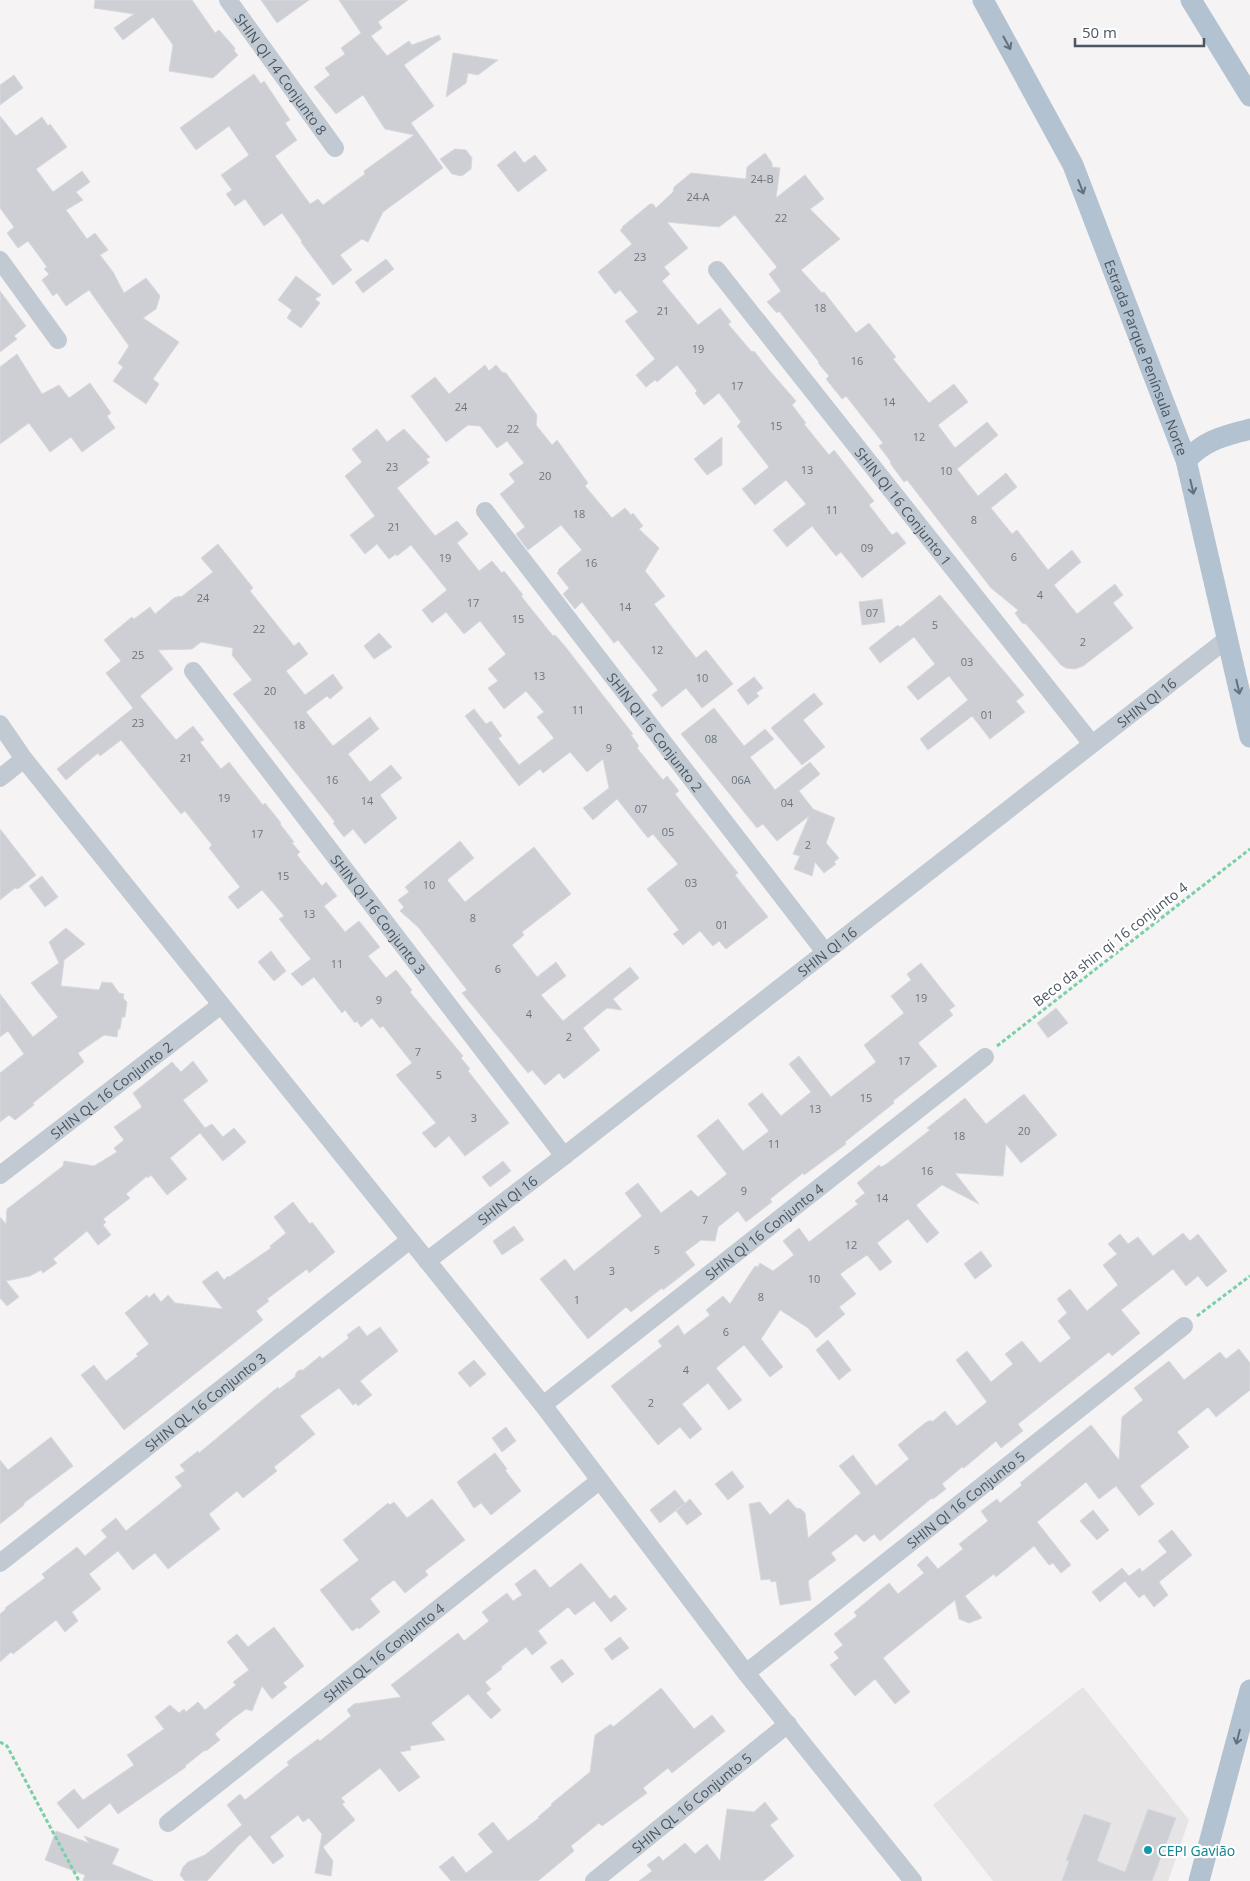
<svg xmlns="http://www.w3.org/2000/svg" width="1250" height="1881" font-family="'Open Sans',sans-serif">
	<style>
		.education { fill: #e6e4e5 }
		.building { fill: #cdcfd5; stroke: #d7d9de }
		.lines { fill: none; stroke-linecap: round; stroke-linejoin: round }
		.path { stroke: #7ad0a6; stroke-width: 3; stroke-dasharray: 4 2.5; stroke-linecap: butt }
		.minor { stroke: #c1cad2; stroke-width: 18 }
		.major { stroke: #b3c2d1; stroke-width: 21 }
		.oneway { stroke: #64717d }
		.culture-dot { fill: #0f9aa8; stroke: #fff; stroke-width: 2 }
		.labels { text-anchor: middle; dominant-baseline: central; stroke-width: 4.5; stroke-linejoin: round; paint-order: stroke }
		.number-label { font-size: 11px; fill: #6b747e }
		.street-label { font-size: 14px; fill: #4a5661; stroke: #fff }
		.culture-label { font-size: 14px; fill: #0d838f; stroke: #fff; text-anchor: start }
	</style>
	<rect width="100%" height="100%" fill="#f5f3f3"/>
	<path class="education" d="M1083,1687L1189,1820L1168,1881H993L933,1805Z"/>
	<path class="building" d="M95,0H192L215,33L219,30L235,48L234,51L238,55L213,78L169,71L173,45L153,17L123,40L114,28L134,14L94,8Z
		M261,0H309L277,23Z
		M339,0H408L378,22L382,28L371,36L387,56L409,41L412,45L439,35L441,39L404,65L434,106L411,123L443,168L383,212L368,242L362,239L340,255L352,270L333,285L301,242L302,241L282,213L264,226L245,199L235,206L226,194L232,190L221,175L249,155L229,126L196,150L180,128L254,74L261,84L264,81L290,120L285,123L297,140L275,156L310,204L318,199L323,205L365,174L364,171L414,135L385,129L363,95L336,114L314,87L330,75L325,68L345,54L341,48L361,33Z
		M453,53L498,60L478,75L468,73L466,83L446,97Z
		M14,75L23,88L0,105V85Z
		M0,116L16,136L42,117L48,126L50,124L67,147L36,169L53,192L82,171L90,182L76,192L83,200L66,210L87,239L95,233L108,250L100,255L113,272L124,293L146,278L160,296L156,309L143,318L179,342L153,379L159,384L146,404L113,381L123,367L118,363L129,346L89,290L66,306L57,293L53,296L42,280L49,274L44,269L47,267L28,241L18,248L7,233L14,227L0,208Z
		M455,149L466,150L472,158L471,169L462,176L452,174L440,159Z
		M515,151L524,163L535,155L547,170L518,192L497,165Z
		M765,153L772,163V167L780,168L776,198L805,175L824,199L810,209L840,239L801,270L822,293L824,292L856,333L869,323L896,357L893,359L929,403L954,384L968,402L938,425L955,448L987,422L998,435L957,469L978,496L1006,473L1017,487L991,508L1012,534L1017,530L1048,570L1072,550L1081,562L1054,585L1077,614L1115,584L1123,595L1113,603L1133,628L1083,666L1075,669L1066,668L1061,665L1026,624L1022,623L1015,613L1018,610L991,588L907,480L904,482L890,463L891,462L879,446L883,443L846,396L842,399L826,379L829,376L818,363L819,362L779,311L777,313L767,302L781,291L769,274L777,267L735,215L719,227L667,222L688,248L664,267L670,274L662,281L698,325L720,308L731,322L728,324L752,352L754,351L769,370L796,401L792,405L806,423L804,424L829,455L834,450L874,501L869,505L892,535L897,532L906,543L862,578L841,552L836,556L812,526L787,547L773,530L806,504L786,480L755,505L742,489L769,467L737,426L741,422L719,393L704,405L695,393L697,391L677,365L657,382L655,380L646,387L636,375L655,359L625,321L638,312L620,290L615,294L598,272L632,244L620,230L623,228L622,227L650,204H653L656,208L673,192L674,187L691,173L746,179L747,167Z
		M386,259L394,269L363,293L355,282Z
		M296,276L321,295L315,299L320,303L301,328L287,318L292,310L278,300Z
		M0,291L26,326L14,336L17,339L0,352Z
		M17,354L42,394L59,385L69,398L90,383L111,413L107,416L115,428L82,452L71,437L50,452L29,423L0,444V367Z
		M485,365L489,371L496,365L502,372L506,373L537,415L536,425L552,445L557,440L588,483L585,486L612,518L625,508L631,515L633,513L643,526L639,529L659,548L645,571L665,596L654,604L696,658L706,650L733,684L702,708L686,688L662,707L652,695L658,690L618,640L614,643L582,602L575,609L563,594L569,588L557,573L559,571L558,570L582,550L561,525L528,550L516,534L525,527L500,494L515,482L509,474L524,463L507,441L497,448L480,426L468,425L446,442L411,396L435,377L449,394Z
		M377,429L387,442L404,429L430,457L426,459L429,463L397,488L435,536L457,521L468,534L457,543L479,571L492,561L502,573L504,571L523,595L521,596L553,636L555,635L564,645L633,734L631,735L639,746L637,748L663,780L667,776L679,791L675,794L738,873L735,875L768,917L726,949L719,941L713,946L700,931L683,945L673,934L679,930L647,889L678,864L653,834L648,838L617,799L593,820L583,808L609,788L603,759L587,772L570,752L543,773L540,769L519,786L465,716L474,709L486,724L491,721L502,736L498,738L519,765L554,738L537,717L544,712L526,691L504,709L488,688L498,681L488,669L506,654L480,621L464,634L446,612L432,623L422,610L447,590L411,545L397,556L396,554L389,559L377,544L365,554L350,535L375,516L345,476L362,462L352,449Z
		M722,437V465L707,475L694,459Z
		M218,544L253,588L250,591L294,646L299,642L308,654L286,671L305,695L333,674L343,688L330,699L327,696L306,712L333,746L370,717L379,729L348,754L370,782L391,765L402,778L380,795L397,818L365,844L353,829L344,837L333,823L335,822L233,694L252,680L232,655L233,648L201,642L192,649L158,650L173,669L140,696L176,740L193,726L204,740L200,742L221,769L229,762L263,805L265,803L281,823L280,824L294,842L292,843L300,852L297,855L322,886L326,882L337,896L324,906L345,932L359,921L380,947L368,956L386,978L396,970L412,990L410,992L463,1056L461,1058L470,1069L468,1071L509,1123L465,1156L449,1136L435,1148L422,1133L436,1123L396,1075L412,1063L383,1026L380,1028L372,1018L361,1027L357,1021L355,1023L345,1010L342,1013L314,977L302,986L291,974L311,959L279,919L284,916L262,890L238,909L228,897L240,887L209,848L212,845L185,811L181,814L121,740L100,756L98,753L66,780L57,769L133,708L106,673L121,661L104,640L132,617L134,619L150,607L155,614L174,598L180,596L181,597L213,572L201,558Z
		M940,595L1024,695L1016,701L1025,712L990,739L972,716L928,750L920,739L968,700L949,676L918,700L907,687L935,664L914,637L880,663L869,648L898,625L900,627Z
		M882,599L885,622L862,625L859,602Z
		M379,633L392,647L374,659L364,646Z
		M754,677L763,688L756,693L759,696L748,705L737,690Z
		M814,693L823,704L803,720L825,747L802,765L771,728Z
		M714,708L744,746L765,729L774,739L750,757L775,790L810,762L820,774L799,791L813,809L835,818L826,843L839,858L834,862L836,864L824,873L815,862L812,876L794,869L800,856L793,854L809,816L777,841L763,824L757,828L681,734Z
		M0,829L36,875L18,889L15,888L0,900Z
		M460,841L474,858L447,880L465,902L534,847L571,894L522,932L524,935L512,945L537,977L556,962L566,976L541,995L563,1021L630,967L639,978L613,999L622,1010L607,1008L583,1028L600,1050L564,1079L559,1073L545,1085L532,1070L528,1073L462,993L467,990L418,927L400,911L404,907L398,900L409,892L405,887Z
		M42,876L58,897L45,907L29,886Z
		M66,928L85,944L64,960L61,986L99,990L102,982L112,983L119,993L124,994L123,998L127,1002L125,1017H122L120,1029H118L117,1037L104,1035L78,1053L84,1062L33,1103L34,1105L15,1120L9,1115L0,1122V1073L24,1054L8,1031L0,1037V994L33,1037L58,1017L31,983L59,963L49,942Z
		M271,951L286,971L274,981L258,962Z
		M921,963L955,1006L949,1010L953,1015L918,1043L937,1066L893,1101L894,1103L845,1142L846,1144L804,1175L803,1173L770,1199L772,1202L746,1222L738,1211L718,1227L715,1241L701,1240L685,1252L695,1265L663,1290L662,1288L631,1312L626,1307L588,1339L540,1279L565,1259L574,1271L642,1216L625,1193L638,1183L661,1213L691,1190L698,1197L727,1174L697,1136L718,1119L743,1151L769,1131L748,1104L762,1093L781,1116L811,1092L789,1064L799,1056L831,1097L876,1062L864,1045L904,1013L891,996L911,980L907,974Z
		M1056,1008L1068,1023L1048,1038L1037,1023Z
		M193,1061L208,1081L183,1100L205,1128L212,1124L223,1137L234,1128L246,1142L223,1161L200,1133L170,1158L187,1179L167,1195L151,1175L148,1178L147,1176L126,1194L130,1198L103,1219L106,1222L103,1225L111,1235L98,1245L87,1231L53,1259L57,1263L43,1273L41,1270L30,1276L6,1281L19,1297L7,1306L0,1298V1217L6,1224L7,1209L63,1166L64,1161L94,1166L117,1152L114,1148L124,1140L114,1127L142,1107L133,1093L172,1062L181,1072Z
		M1024,1094L1057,1135L1021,1163L1006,1144L1003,1176L955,1173L979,1204L942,1185L916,1205L939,1233L927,1243L908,1219L877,1243L892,1262L880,1271L867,1255L840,1274L856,1294L839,1307L845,1314L816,1338L808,1328L780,1310L761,1339L783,1367L770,1377L744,1345L716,1368L742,1400L729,1410L708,1383L682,1404L702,1429L690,1439L680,1427L658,1445L611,1386L662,1346L658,1341L678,1325L684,1335L710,1315L706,1310L723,1296L730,1304L755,1266L758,1267L760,1263L773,1271L794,1255L783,1241L799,1228L809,1242L858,1204L855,1201L865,1193L857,1183L879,1165L881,1167L885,1165L930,1130L927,1128L965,1098L986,1124Z
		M503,1161L511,1171L490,1187L482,1177Z
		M293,1202L310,1224L312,1222L335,1252L309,1273L307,1269L267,1299L269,1301L256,1311L263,1320L124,1430L81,1375L94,1365L106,1381L138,1356L136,1354L149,1344L125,1313L147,1295L149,1298L154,1293L161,1302L168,1295L175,1303L223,1309L202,1282L217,1271L224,1280L228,1276L229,1277L271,1248L270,1246L286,1233L274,1217Z
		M514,1226L524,1240L502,1255L493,1241Z
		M1183,1233L1190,1241L1198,1234L1227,1271L1207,1287L1198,1276L1186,1286L1173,1269L1121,1310L1140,1333L1112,1356L1109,1352L1018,1424L1023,1431L1001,1448L996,1441L964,1468L962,1467L942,1484L946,1489L933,1499L932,1498L880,1541L874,1534L864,1542L856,1534L831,1553L836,1560L808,1581L811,1600L780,1605L776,1581L771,1582L770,1579L761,1580L749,1504L760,1502L770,1515L788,1499L796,1508L801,1509L805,1513L808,1538L861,1493L839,1466L853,1455L876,1486L909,1459L898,1445L925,1423L931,1420L932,1422L945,1411L957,1426L987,1402L956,1360L967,1351L991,1382L1013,1364L1005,1354L1022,1341L1040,1363L1071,1338L1058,1321L1067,1313L1057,1299L1070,1289L1087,1311L1118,1285L1103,1265L1117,1254L1108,1244L1120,1234L1128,1244L1138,1237L1153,1256Z
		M981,1251L992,1266L975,1279L964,1264Z
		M359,1326L367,1336L380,1327L398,1351L360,1381L372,1395L358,1406L356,1403L353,1405L339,1388L300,1416L315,1434L274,1467L277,1471L243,1498L237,1491L209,1514L220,1529L168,1569L155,1553L133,1570L118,1551L89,1574L101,1589L72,1612L78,1621L65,1632L56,1620L13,1654L11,1652L0,1662V1614L6,1609L5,1608L45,1578L42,1574L77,1547L85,1556L107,1537L101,1530L116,1518L126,1531L182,1486L175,1477L185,1471L180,1465L198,1451L199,1453L278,1387L279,1389L295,1377L296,1373L299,1370H303L320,1356L322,1359L349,1338L347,1335Z
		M828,1340L851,1370L839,1380L816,1350Z
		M1239,1349L1250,1363V1390L1216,1417L1208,1407L1177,1432L1189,1447L1140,1486L1154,1504L1139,1516L1116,1486L1099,1499L1086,1482L1037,1522L1071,1565L1061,1573L1053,1563L1049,1565L1034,1546L996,1577L994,1574L965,1596L982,1618L969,1623L959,1619L955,1600L883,1658L910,1692L895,1704L875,1679L855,1696L830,1665L839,1658L834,1652L843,1645L834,1634L857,1616L854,1612L889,1583L898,1594L924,1573L917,1565L927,1556L938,1569L963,1549L959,1544L988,1521L981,1511L997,1499L1000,1503L1022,1485L1020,1483L1091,1425L1119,1460L1122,1417L1143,1400L1134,1388L1169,1361L1184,1380L1220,1352L1226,1359Z
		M474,1360L486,1374L470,1387L458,1373Z
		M506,1427L516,1441L502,1452L492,1438Z
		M51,1437L73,1466L24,1503V1505L0,1524V1460L8,1470Z
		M495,1453L507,1469L505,1470L521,1491L491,1515L481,1503L474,1508L457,1482Z
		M732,1471L744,1487L728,1500L715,1484Z
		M675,1490L685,1503L660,1523L650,1510Z
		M432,1499L465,1540L425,1571L428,1575L405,1593L394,1580L383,1588L370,1599L380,1612L359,1629L358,1627L352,1631L320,1590L359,1560L343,1540L388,1503L390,1505L394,1502L407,1518Z
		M690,1499L702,1514L687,1525L676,1511Z
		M1093,1510L1109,1530L1097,1540L1080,1521Z
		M1172,1530L1192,1555L1159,1582L1168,1595L1154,1607L1144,1594L1139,1598L1125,1581L1100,1602L1092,1592L1122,1568L1129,1576L1140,1568L1142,1572L1167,1552L1158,1541Z
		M581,1563L610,1599L615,1595L627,1609L611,1622L594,1601L575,1615L568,1607L538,1631L547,1643L532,1655L526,1647L501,1667L502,1669L485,1682L491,1689L486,1693L501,1710L491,1719L468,1694L431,1723L445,1740L410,1746L411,1750L400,1752L420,1777L399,1792L380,1768L341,1798L345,1802L342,1804L355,1820L323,1847L333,1861L331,1876L315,1873L322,1834L309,1818L303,1822L298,1815L270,1837L284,1856L273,1864L250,1835L238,1846L207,1881H185L180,1875L183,1867L188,1862L205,1855L242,1825L227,1805L240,1794L245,1800L285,1768L289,1765L287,1762L318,1739L320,1741L351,1716L347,1710L354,1704L401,1697L391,1685L458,1633L464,1641L489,1621L482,1612L507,1593L513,1601L522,1595L515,1584L535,1569L550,1588Z
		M274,1627L304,1666L283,1683L287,1687L272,1699L262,1686L252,1711L246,1709L231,1720L215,1734L220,1740L206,1751L205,1750L185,1766L186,1767L118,1814L110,1803L78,1829L57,1803L74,1789L83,1800L134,1765L127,1755L164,1729L155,1717L170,1705L179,1713L184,1709L186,1712L198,1702L205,1710L236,1685L233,1682L249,1670L227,1642L237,1634L248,1647Z
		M620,1637L629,1648L612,1660L604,1649Z
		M562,1659L574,1674L562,1683L550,1667Z
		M661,1688L694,1729L712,1715L725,1731L672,1773L668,1768L643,1788L647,1793L602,1826L599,1823L571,1846L574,1851L538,1881H451L439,1867L453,1856L466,1873L493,1852L478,1834L493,1822L508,1841L539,1818L538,1817L552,1805L551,1804L590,1772L595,1735L611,1724L613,1727Z
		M765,1802L778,1819L770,1825L794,1856L763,1881H639L652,1871L647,1865L659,1856L663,1861L685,1843L695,1854L707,1844L720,1861L727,1809L754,1812Z
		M1148,1809L1176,1818L1152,1881H1062L1069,1861L1066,1860L1084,1814L1111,1823L1097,1861L1125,1872Z
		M56,1831L89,1843L84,1836L119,1849L112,1864L153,1881H83L85,1875L45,1860Z"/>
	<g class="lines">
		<path class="path" d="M997,1046L1250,849
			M1197,1316L1250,1276
			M0,1742L7,1746L79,1881"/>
		<g class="minor">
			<path id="s1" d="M228,0L335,148"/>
			<path d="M0,260L58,340"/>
			<path id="s2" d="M717,270L1092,744"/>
			<path id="s3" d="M485,511L825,952"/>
			<path id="s4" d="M193,671L564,1156"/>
			<path d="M0,724L24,759L543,1405L746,1673L913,1881"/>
			<path d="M0,778L24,759"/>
			<path id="s5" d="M0,1175L221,1005"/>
			<path id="s6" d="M427,1261L564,1156L1227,639"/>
			<path id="s7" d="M543,1405L985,1057"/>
			<path id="s8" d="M0,1563L410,1240"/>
			<path id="s9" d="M746,1673L1184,1326"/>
			<path id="s10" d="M168,1823L599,1481"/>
			<path id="s11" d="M594,1881L788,1724"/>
		</g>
		<g class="major">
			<path id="s12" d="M983,0L1073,165L1186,460L1250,737"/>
			<path d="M1191,0L1250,96"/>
			<path d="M1186,460C1207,439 1222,437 1250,429"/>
			<path d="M1199,1881L1250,1690"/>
		</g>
	</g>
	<defs><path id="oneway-shaft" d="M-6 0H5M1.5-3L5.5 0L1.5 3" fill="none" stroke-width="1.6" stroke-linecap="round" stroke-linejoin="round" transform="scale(1.25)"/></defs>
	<g class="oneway">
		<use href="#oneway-shaft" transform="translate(1007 43) rotate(61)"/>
		<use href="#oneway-shaft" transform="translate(1081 187) rotate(69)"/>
		<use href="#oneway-shaft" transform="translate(1192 487) rotate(77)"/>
		<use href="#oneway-shaft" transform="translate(1238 687) rotate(77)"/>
		<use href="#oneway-shaft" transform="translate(1238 1737) rotate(104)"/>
	</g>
	<circle class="culture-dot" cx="1148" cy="1850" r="5"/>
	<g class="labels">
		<g class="number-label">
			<text x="762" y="178">24-B</text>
			<text x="698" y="196">24-A</text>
			<text x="781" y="217">22</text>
			<text x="640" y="256">23</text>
			<text x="820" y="307">18</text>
			<text x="663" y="310">21</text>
			<text x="698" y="348">19</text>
			<text x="857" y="360">16</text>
			<text x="737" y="385">17</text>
			<text x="889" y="401">14</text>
			<text x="461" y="406">24</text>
			<text x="776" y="425">15</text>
			<text x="513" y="428">22</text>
			<text x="919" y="436">12</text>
			<text x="392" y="466">23</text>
			<text x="807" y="469">13</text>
			<text x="946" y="470">10</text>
			<text x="545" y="475">20</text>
			<text x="832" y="509">11</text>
			<text x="579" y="513">18</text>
			<text x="974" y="519">8</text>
			<text x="394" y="526">21</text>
			<text x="867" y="547">09</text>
			<text x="1014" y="556">6</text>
			<text x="445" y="557">19</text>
			<text x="591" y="562">16</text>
			<text x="1040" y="594">4</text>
			<text x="203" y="597">24</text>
			<text x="473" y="602">17</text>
			<text x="625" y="606">14</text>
			<text x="872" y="612">07</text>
			<text x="518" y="618">15</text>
			<text x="935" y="624">5</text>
			<text x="259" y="628">22</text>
			<text x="1083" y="641">2</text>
			<text x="657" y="649">12</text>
			<text x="138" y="654">25</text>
			<text x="967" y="661">03</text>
			<text x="539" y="675">13</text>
			<text x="702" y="677">10</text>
			<text x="270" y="690">20</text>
			<text x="578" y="709">11</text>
			<text x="987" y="714">01</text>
			<text x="138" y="722">23</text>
			<text x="299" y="724">18</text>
			<text x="711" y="738">08</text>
			<text x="609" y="747">9</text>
			<text x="186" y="757">21</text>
			<text x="332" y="779">16</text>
			<text x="741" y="779">06A</text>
			<text x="224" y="797">19</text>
			<text x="367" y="800">14</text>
			<text x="787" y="802">04</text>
			<text x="641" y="808">07</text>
			<text x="668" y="831">05</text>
			<text x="257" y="833">17</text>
			<text x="808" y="844">2</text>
			<text x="283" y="875">15</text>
			<text x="691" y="882">03</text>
			<text x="429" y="884">10</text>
			<text x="309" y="913">13</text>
			<text x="473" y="917">8</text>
			<text x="722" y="924">01</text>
			<text x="337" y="963">11</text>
			<text x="498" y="968">6</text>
			<text x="921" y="997">19</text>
			<text x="379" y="999">9</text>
			<text x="529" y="1013">4</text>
			<text x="569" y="1036">2</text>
			<text x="418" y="1051">7</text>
			<text x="904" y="1060">17</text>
			<text x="439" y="1074">5</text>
			<text x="866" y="1097">15</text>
			<text x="815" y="1108">13</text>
			<text x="474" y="1117">3</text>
			<text x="1024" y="1130">20</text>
			<text x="959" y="1135">18</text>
			<text x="774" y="1143">11</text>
			<text x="927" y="1170">16</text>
			<text x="744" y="1190">9</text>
			<text x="882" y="1197">14</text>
			<text x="705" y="1219">7</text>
			<text x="851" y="1244">12</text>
			<text x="657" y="1249">5</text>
			<text x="612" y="1270">3</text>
			<text x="814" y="1278">10</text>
			<text x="761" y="1296">8</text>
			<text x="577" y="1299">1</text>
			<text x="726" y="1331">6</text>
			<text x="686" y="1369">4</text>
			<text x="651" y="1402">2</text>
		</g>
		<g class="street-label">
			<text stroke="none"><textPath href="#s1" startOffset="91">SHIN QI 14 Conjunto 8</textPath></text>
			<text stroke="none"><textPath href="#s12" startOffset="394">Estrada Parque Península Norte</textPath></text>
			<text stroke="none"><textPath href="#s2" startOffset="301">SHIN QI 16 Conjunto 1</textPath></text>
			<text stroke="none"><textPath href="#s6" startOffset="911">SHIN QI 16</textPath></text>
			<text stroke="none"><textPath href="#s3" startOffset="279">SHIN QI 16 Conjunto 2</textPath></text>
			<text stroke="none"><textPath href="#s4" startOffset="306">SHIN QI 16 Conjunto 3</textPath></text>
			<text transform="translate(1110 944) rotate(-38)">Beco da shin qi 16 conjunto 4</text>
			<text stroke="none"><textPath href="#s6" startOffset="506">SHIN QI 16</textPath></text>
			<text stroke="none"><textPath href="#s5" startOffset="140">SHIN QL 16 Conjunto 2</textPath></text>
			<text stroke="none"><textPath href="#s6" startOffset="101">SHIN QI 16</textPath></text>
			<text stroke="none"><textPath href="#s7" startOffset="281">SHIN QI 16 Conjunto 4</textPath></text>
			<text stroke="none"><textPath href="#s8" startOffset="261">SHIN QL 16 Conjunto 3</textPath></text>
			<text stroke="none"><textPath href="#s9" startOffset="280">SHIN QI 16 Conjunto 5</textPath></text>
			<text stroke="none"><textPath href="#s10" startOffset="275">SHIN QL 16 Conjunto 4</textPath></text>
			<text stroke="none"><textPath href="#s11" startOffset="125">SHIN QL 16 Conjunto 5</textPath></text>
		</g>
		<g class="culture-label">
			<text x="1158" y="1850">CEPI Gavião</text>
		</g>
	</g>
	<path d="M1075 38v8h129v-8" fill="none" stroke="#4a5661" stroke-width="2.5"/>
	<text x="1082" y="38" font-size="15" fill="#4a5661" stroke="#ffffff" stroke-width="4" paint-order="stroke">50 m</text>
</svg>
